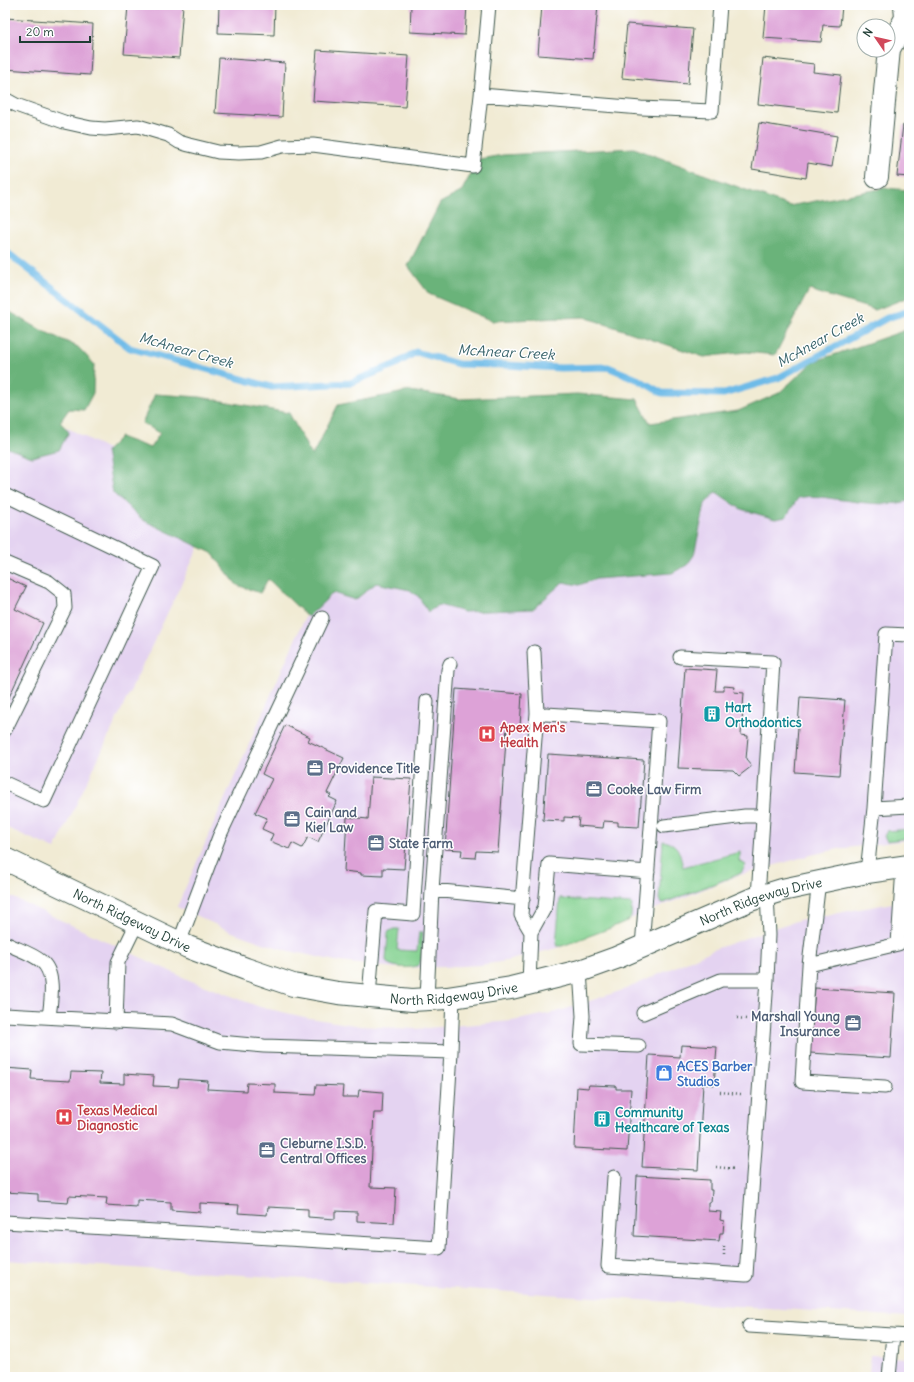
<svg xmlns="http://www.w3.org/2000/svg" width="914" height="1382" font-family="Delius,sans-serif">
	<style>
		.built { fill: #e4d3f1 }
		.green { fill: #83d190; stroke: #518762 }
		.forest { fill: #6ab37a; stroke: #447857 }
		.lines { fill: none; stroke-linecap: round; stroke-linejoin: round }
		.stream { stroke: #6ebbe8; stroke-width: 7 }
		.building { fill: #dda2d7 }
		.service-casing { stroke: #3e574c; stroke-width: 15 }
		.minor-casing { stroke: #3e574c; stroke-width: 24 }
		.tertiary-casing { stroke: #3e574c; stroke-width: 24 }
		.path { stroke: #3e574c; stroke-width: 2.5; stroke-dasharray: 1 3; stroke-linecap: butt }
		.service { stroke: #fff; stroke-width: 13 }
		.minor { stroke: #fff; stroke-width: 22 }
		.tertiary { stroke: #fff; stroke-width: 22 }
		.labels { text-anchor: middle; dominant-baseline: central; stroke-width: 3; stroke-linejoin: round; paint-order: stroke }
		.culture-label { font-size: 13px; font-weight: bold; fill: #0d838f; stroke: #fff; text-anchor: start }
		.health-label { font-size: 13px; font-weight: bold; fill: #be3a42; stroke: #fff; text-anchor: start }
		.service-label { font-size: 13px; font-weight: bold; fill: #4e5e75; stroke: #fff; text-anchor: start }
		.street-label { font-size: 13px; fill: #1f3d34; stroke: #fff }
		.shop-label { font-size: 13px; font-weight: bold; fill: #366cbe; stroke: #fff; text-anchor: start }
		.water-label { font-size: 14px; font-style: italic; fill: #37636a; stroke: #fff }
	</style>
	<rect width="100%" height="100%" fill="#fff"/>
	<filter id="ink" filterUnits="userSpaceOnUse"><feTurbulence type="fractalNoise" baseFrequency=".025" numOctaves="2"/><feDisplacementMap in="SourceGraphic" scale="8" xChannelSelector="R" yChannelSelector="G"/><feConvolveMatrix kernelMatrix="1 2 1 2 8 2 1 2 1" color-interpolation-filters="sRGB"/></filter>
	<filter id="wash" filterUnits="userSpaceOnUse"><feTurbulence type="fractalNoise" baseFrequency=".012" numOctaves="4" result="noise"/><feDisplacementMap in="SourceGraphic" scale="16" xChannelSelector="R" yChannelSelector="G"/><feGaussianBlur stdDeviation="0.9" result="paint"/><feColorMatrix in="noise" values="0 0 0 0 0 0 0 0 0 0 0 0 0 0 0 0 0 1.4 0 .05"/><feComposite in="paint" operator="in"/></filter>
	<g filter="url(#wash)">
		<rect width="100%" height="100%" fill="#f1ebd4"/>
		<path class="built" d="M5,395L218,507L55,849L5,827Z
			M909,432V840L838,849L811,855L737,876L561,947L506,961L481,965L445,967L395,968L340,962L290,951L263,943L232,932L177,907L326,570L712,482Z
			M5,894L189,980L260,1007L309,1018L361,1026L415,1029L512,1021L557,1012L626,989L715,949L774,928L799,920L909,900V1317L5,1260Z
			M870,1356L909,1358V1377H869Z"/>
		<path class="green" d="M909,829V838L887,841L884,836L887,831Z
			M663,841C680,844 679,853 683,867L740,852V861L746,865L741,873L737,875L661,904L659,899Z
			M561,897L562,899L632,904L631,917L629,920L608,929L562,946H557L556,944L560,899Z
			M394,929H399L397,950L417,951L419,932H423L421,959L419,965C411,969 394,968 387,963L386,960L388,935V932Z"/>
		<path class="forest" d="M634,148L789,206L885,188L909,190V297L875,310L809,290L775,355L746,352L704,357L584,317L492,321L429,294L408,266L440,203L461,192L479,159L503,155Z
			M5,309L41,330L78,347L94,364L93,393L84,410L69,409L60,422L69,432L59,450L32,457L5,447Z
			M909,329V501C885,507 859,502 835,499C822,497 811,495 798,498L786,517L775,519L741,509L716,492L705,504L694,555L687,565L672,573L596,579L579,585L563,582L533,609L464,612L439,605L428,612L419,597L410,590L376,583L355,600L333,593L308,617L268,579L260,593L237,585L212,553L143,520L113,493L106,451L120,437L150,448L160,433L142,423L155,394L200,397L289,413L312,456L338,405L410,391L460,399L577,394L637,399L650,423L738,411L779,393L813,362Z"/>
		<g class="lines">
			<path class="stream" d="M5,251L130,348L271,387L350,383L396,364L416,352L458,364L505,365L561,368L608,367L639,380L662,393L724,394L778,378L887,318L909,311"/>
		</g>
		<g id="blocks">
			<path class="building" d="M128,5H183L179,58L124,54Z
				M219,5H275L274,35L218,33Z
				M411,5H467L465,35L410,32Z
				M542,5H598L593,59L538,55Z
				M766,5H823L842,6L840,26L823,25L821,42L763,38Z
				M5,18L93,24L90,75L5,69Z
				M627,24L693,29L688,84L622,78Z
				M317,50L409,56L405,107L313,101Z
				M219,58L285,63L282,117L215,113Z
				M763,58L814,64L813,72L841,75L837,113L758,104Z
				M759,123L837,136L832,167L808,163L806,178L752,169Z
				M903,125L909,126V177L897,176Z
				M5,577L26,587L15,609L43,623L5,706Z
				M685,668L717,670L715,691H724V686L735,687L734,692L744,693L741,735L748,736L746,759L752,766L739,776L733,770L678,768Z
				M456,689L522,694L520,727L507,726L498,852L476,851L475,858L461,857L462,850L445,849Z
				M800,697L845,700L839,775L795,772Z
				M285,725L310,737L308,741L344,758L327,793L331,795L329,797L337,801L318,842L308,837L302,848L292,843L289,849L270,841L273,834L262,829L267,818L255,813L272,779L262,774Z
				M548,754L644,760L639,827L618,826V822L604,821L603,828L578,826L579,818L564,817V821L543,820Z
				M371,777L411,779L404,869L383,868V876L361,875V873L344,871L347,817L368,819Z
				M815,988L895,993L891,1058L810,1053Z
				M681,1045L717,1047L714,1085L703,1084L698,1170L642,1167L649,1055L680,1057Z
				M5,1068L32,1070L31,1079L70,1081L71,1072L101,1073L100,1083L124,1084V1074L154,1076L153,1086L178,1087L179,1079L208,1081L207,1089L246,1091L247,1083L275,1084V1093L315,1095L316,1085L343,1086L342,1097H358L359,1090L383,1092L382,1113H374L370,1187L396,1188L394,1223L357,1221V1212L335,1211V1219L308,1217V1209L268,1207L267,1215L238,1213L239,1205L200,1203V1212L171,1210V1202L137,1200V1207L106,1205L107,1198L69,1196L68,1203L38,1201V1194L5,1192Z
				M589,1085L616,1086V1089H631L627,1151L574,1148L577,1087L588,1088Z
				M637,1176L710,1180V1190H712L711,1202H708V1211L721,1212L720,1220L724,1221L723,1233H720L719,1241L634,1236Z"/>
		</g>
	</g>
	<g filter="url(#ink)">
		<use href="#blocks" fill-opacity="0" stroke="#3e574c" stroke-width="1"/>
		<g class="lines">
			<g class="service-casing">
				<path id="service" d="M489,5L481,95L641,108L712,111L720,5
					M5,99L16,105L64,122L91,128L105,129L138,126L168,135L179,142L189,145L218,152L239,153L261,152L282,146L313,145L473,166L481,95
					M5,495L153,566L44,801L5,783
					M5,563L49,582L64,594L65,608L5,730
					M680,657L773,662L758,897
					M546,714L659,721L642,947
					M874,808L886,634L909,635
					M664,826L745,816H763
					M867,872L874,808L909,806
					M432,890L523,899
					M531,932L545,907L549,864L648,872
					M5,943C17,949 31,953 41,961C56,972 51,1001 49,1017
					M179,943L219,837L322,618
					M809,965L819,881
					M580,971L583,1016L581,1044L639,1046
					M529,984L531,932L521,915L537,713L534,652
					M369,996L376,911L413,914L427,701
					M427,999L432,890L448,670L450,664
					M643,1013L721,980H767
					M5,1015L172,1024L220,1042L264,1046L451,1052
					M116,1022L118,962L137,923
					M885,1087L802,1082L809,965L898,944L903,867
					M614,1177L608,1266L746,1275L767,980L769,935L767,894
					M5,1222L439,1248L451,1052L453,996
					M749,1326L909,1336
					M889,1377L893,1335"/>
			</g>
			<g class="minor-casing">
				<path id="minor" d="M877,177L889,49L906,18L905,5"/>
			</g>
			<g class="tertiary-casing">
				<g id="tertiary">
					<path id="s1" d="M5,859L188,947L246,969L293,985L338,993L412,1000L447,998L511,988L580,971L616,958L750,900L782,890L867,872L909,866"/>
				</g>
			</g>
			<path class="path" d="M737,1018L747,1019
				M720,1092L741,1094
				M716,1167L735,1169
				M724,1255V1245"/>
			<use href="#service" class="service"/>
			<use href="#minor" class="minor"/>
			<use href="#tertiary" class="tertiary"/>
		</g>
	</g>
	<defs>
		<g id="building-square" transform="scale(0.9)"><rect x="-9" y="-9" width="18" height="18" rx="4" fill="#0f9aa8" stroke="#fff"/><path d="M-4-6H4V6H1V3H-1V6H-4ZM-2.5-4.3h1.7v1.8h-1.7ZM.8-4.3h1.7v1.8H.8ZM-2.5-1h1.7V.8h-1.7ZM.8-1h1.7V.8H.8Z" fill="#fff"/></g>
		<g id="hospital-square" transform="scale(0.9)"><rect x="-9" y="-9" width="18" height="18" rx="4" fill="#e0444e" stroke="#fff"/><path d="M-5-5h3v3.5h4V-5h3V5h-3V1.5h-4V5h-3Z" fill="#fff"/></g>
		<g id="office-square" transform="scale(0.9)"><rect x="-9" y="-9" width="18" height="18" rx="4" fill="#5c6f8a" stroke="#fff"/><path d="M-6-3h4V-5.5h4V-3h4V5H-6ZM-1-4.5V-3h2v-1.5ZM-6 0V1H6V0Z" fill="#fff"/></g>
		<g id="shop-square" transform="scale(0.9)"><rect x="-9" y="-9" width="18" height="18" rx="4" fill="#3f7fe0" stroke="#fff"/><path d="M-5-2.5h2.3a2.7 3.5 0 0 1 5.4 0H5L5.5 6h-11ZM-1.5-2.5h3a1.5 2.3 0 0 0-3 0Z" fill="#fff"/></g>
	</defs>
	<g fill-rule="evenodd">
		<use href="#building-square" x="712" y="714"/>
		<use href="#hospital-square" x="487" y="734"/>
		<use href="#office-square" x="315" y="768"/>
		<use href="#office-square" x="594" y="789"/>
		<use href="#office-square" x="292" y="819"/>
		<use href="#office-square" x="376" y="843"/>
		<use href="#office-square" x="853" y="1023"/>
		<use href="#shop-square" x="664" y="1073"/>
		<use href="#hospital-square" x="64" y="1117"/>
		<use href="#building-square" x="602" y="1119"/>
		<use href="#office-square" x="267" y="1150"/>
	</g>
	<g class="labels">
		<g class="culture-label">
			<text x="725" y="707">Hart<tspan x="725" dy="15">Orthodontics</tspan></text>
			<text x="615" y="1112">Community<tspan x="615" dy="15">Healthcare of Texas</tspan></text>
		</g>
		<g class="health-label">
			<text x="500" y="727">Apex Men's<tspan x="500" dy="15">Health</tspan></text>
			<text x="77" y="1110">Texas Medical<tspan x="77" dy="15">Diagnostic</tspan></text>
		</g>
		<g class="service-label">
			<text x="328" y="768">Providence Title</text>
			<text x="607" y="789">Cooke Law Firm</text>
			<text x="305" y="812">Cain and<tspan x="305" dy="15">Kiel Law</tspan></text>
			<text x="389" y="843">State Farm</text>
			<text x="840" y="1016" text-anchor="end">Marshall Young<tspan x="840" dy="15">Insurance</tspan></text>
			<text x="280" y="1143">Cleburne I.S.D.<tspan x="280" dy="15">Central Offices</tspan></text>
		</g>
		<g class="street-label">
			<text stroke="none"><textPath href="#s1" startOffset="800">North Ridgeway Drive</textPath></text>
			<text stroke="none"><textPath href="#s1" startOffset="141">North Ridgeway Drive</textPath></text>
			<text stroke="none"><textPath href="#s1" startOffset="477">North Ridgeway Drive</textPath></text>
		</g>
		<g class="shop-label">
			<text x="677" y="1066">ACES Barber<tspan x="677" dy="15">Studios</tspan></text>
		</g>
		<g class="water-label">
			<text transform="translate(820 340) rotate(-29)">McAnear Creek</text>
			<text transform="translate(186 350) rotate(16)">McAnear Creek</text>
			<text transform="translate(506 352) rotate(3)">McAnear Creek</text>
		</g>
	</g>
	<rect width="914" height="1382" fill="none" stroke="#fff" stroke-width="20"/>
	<g transform="translate(876 38) rotate(304)"><circle r="19" fill="#ffffff" stroke="#a5b1ae"/>
	<path d="M0-3L7 15L0 10L-7 15Z" fill="#d1495b"/>
	<text y="-6" font-size="11" font-weight="bold" text-anchor="middle" fill="#1f3d34">N</text>
	</g>
	<path d="M20 36v6h70v-6" fill="none" stroke="#1f3d34" stroke-width="2"/>
	<text x="26" y="36" font-size="12" fill="#1f3d34" stroke="#ffffff" stroke-width="3" paint-order="stroke">20 m</text>
</svg>
